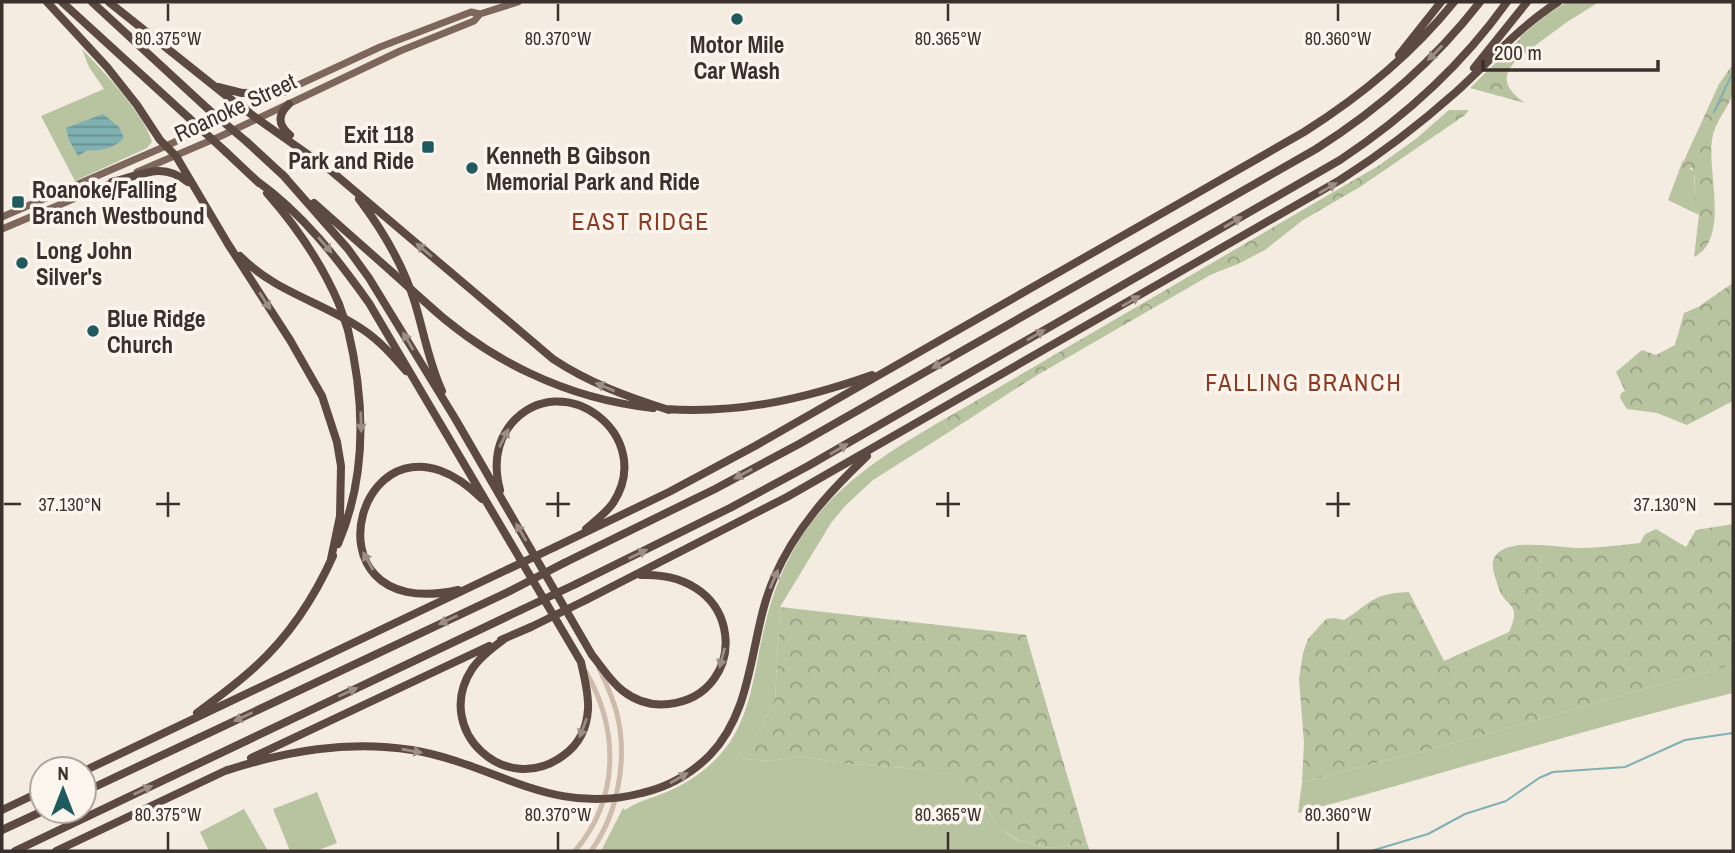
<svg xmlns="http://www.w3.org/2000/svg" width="1735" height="853" font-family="'Archivo Narrow',sans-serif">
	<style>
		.green { fill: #b8c4a0 }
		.forest { fill: url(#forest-crowns) }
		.water { fill: url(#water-rules) }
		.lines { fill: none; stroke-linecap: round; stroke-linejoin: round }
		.stream { stroke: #7fb0b2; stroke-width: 2 }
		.minor { stroke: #cdbbac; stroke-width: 5 }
		.major { stroke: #7d675c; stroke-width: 7 }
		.highway { stroke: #5c4a42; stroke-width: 8 }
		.highway-bridge { stroke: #5c4a42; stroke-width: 8 }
		.oneway { fill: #9c8e87 }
		.ticks { fill: none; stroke: #3b302b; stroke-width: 2.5 }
		.poi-dot { fill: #1f5a5e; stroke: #fbf5ee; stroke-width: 2.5 }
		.labels { text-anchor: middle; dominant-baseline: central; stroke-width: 7; stroke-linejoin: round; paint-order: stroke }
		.poi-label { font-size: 23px; font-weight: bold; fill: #3b302b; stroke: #fbf5ee; text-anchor: start }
		.street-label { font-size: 23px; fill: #3b302b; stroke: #fbf5ee }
		.neighbourhood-label { font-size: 24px; letter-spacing: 2px; fill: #8c3b22; stroke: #fbf5ee }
		.ticks-label { font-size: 18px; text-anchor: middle; fill: #3b302b; stroke: #fbf5ee; stroke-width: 7; stroke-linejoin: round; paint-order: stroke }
	</style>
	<defs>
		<pattern id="forest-crowns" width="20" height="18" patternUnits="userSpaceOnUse" patternTransform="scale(1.75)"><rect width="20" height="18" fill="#b8c4a0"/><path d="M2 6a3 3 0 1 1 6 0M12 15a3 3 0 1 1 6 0" fill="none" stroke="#97a083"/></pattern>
		<pattern id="water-rules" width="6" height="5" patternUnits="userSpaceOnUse" patternTransform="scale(1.75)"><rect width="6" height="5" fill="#7fb0b2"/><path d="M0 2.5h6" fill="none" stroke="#699091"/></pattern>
	</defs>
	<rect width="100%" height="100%" fill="#f4ebe1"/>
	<path class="green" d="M1567,2H1599L1567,22L1525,53L1520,37L1546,15Z
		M82,49C102,70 145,115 152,142L147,148L75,181L41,116L104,89L89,67Z
		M1683,160V168L1688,167L1694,172L1695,194L1692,207L1699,215L1668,200Z
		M943,420L949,432L873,480L845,506L831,523L780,607L775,699L762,728L739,753L745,759L769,761L800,757L852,764L918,769L956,775L982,799L997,827L1017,840L1049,848L1087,843L1090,851H601L623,808L625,810C637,801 650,799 664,793C690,783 714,765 730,742C753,707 755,665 765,625C791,517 851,473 943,420Z
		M1733,665V693C1587,728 1443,774 1298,813L1302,782L1485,735L1643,689Z
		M317,792L337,843L316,851H290L273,809Z
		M244,809L268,851H209L200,832Z"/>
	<path class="forest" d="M1521,38L1525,53C1501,71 1500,86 1525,103L1470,88Z
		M1733,64C1733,74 1735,88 1732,96C1725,113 1715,121 1712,140C1707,171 1730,240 1694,257L1699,215L1692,207C1695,195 1697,180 1692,168L1683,169L1681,167L1719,84Z
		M1449,110H1469L1465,115L1360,187L1303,220L1265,250L1238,264L1212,274L1034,377L949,432L943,420L1378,166L1417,138Z
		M1733,283V401L1687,425L1657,413L1627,409L1620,398L1621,393L1625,391L1616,372L1642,350L1656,355L1675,345L1684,313L1698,307Z
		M1733,524V665L1643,689L1485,735L1302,782L1304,743L1299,679L1303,653L1308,639L1326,619L1334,618L1344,620C1373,602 1370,594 1409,592L1444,661L1509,632C1523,600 1505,610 1498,586C1495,576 1489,564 1496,555C1510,537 1560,548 1580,548C1600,548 1620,545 1640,543L1645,534L1656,529L1686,547L1696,530Z
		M780,607L1026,635L1087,843L1049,848L1018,840L997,827L982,799L955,775L918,769L852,764L800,757L769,761L745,759L739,753L762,728L775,699Z"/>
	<path class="water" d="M103,114L119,127L124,138C116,147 100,152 88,150L78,156L69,140L66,128Z"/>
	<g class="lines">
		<path class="stream" d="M1714,112L1733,72
			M1371,851L1428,834L1465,814L1506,801L1539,778L1553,772L1625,767L1685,740L1733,733"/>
		<path class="minor" d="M575,851C620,798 619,730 586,672
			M591,851C618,814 628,759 617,714C613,698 606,683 599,668"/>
		<path class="major" d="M137,172L221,136L400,51L474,21L480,14L518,2
			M2,217L166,146L380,47L471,12L480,14
			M2,229L116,181"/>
		<path class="highway" d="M47,2L107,67L137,105L160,140L176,156L228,244L290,340L322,396L337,442L341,466L340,516L331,559
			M62,2L189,118
			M92,2L208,109
			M109,2L238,105L330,170L553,359C589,383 628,397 669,410
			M1399,55L1441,2
			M1474,68L1527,2
			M218,87L242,93L284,92
			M289,104C277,115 278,125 290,135
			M247,142L286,178
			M226,152L259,183
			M282,174L348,249L369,278L456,420L592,655C602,667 610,681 623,691C636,701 652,706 669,704C750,695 747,571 641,575
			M257,181C303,214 337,258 369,303L581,662C584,677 589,693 588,709C587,728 579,744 564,755C506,799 432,730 472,669C480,657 492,648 503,640
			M112,182C143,175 161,161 188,182
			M267,193C297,227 321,262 339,304
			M359,199C384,232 403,264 415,303C424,333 429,363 442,391
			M314,203L393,273
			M240,256C275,292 322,302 362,329C379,340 393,356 406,371
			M424,301C487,360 567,399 653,408
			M666,409C739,414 804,399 872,375
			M500,490C494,467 495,444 511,424C563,364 657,436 613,503C606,513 595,521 586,529
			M338,544C367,476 365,401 348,330
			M555,547L669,492L755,446L1304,132C1361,96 1412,54 1454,2
			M564,563L715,489L799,444L1316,149C1379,109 1434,61 1480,2
			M576,584L730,508L808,466L1340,160C1405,117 1462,65 1507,2
			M458,590C292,627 363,381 482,499
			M586,600L787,497L1340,180C1381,154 1420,124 1456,92C1490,61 1520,26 1558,2
			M501,640L531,627
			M197,713C217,698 238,683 256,666C289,636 315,596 333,556
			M251,758L489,646
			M84,771L500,573
			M225,771C286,751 347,740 412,750C496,764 551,817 642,793C668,787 691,774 710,755C756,707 749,635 774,578C795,529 829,492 867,456
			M84,792L510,591
			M2,810L42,791
			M2,830L43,811
			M15,851L521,610
			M56,851L227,770"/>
		<path class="highway-bridge" d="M208,109L247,142
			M189,118L226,152
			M393,273L424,301
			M339,304L348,330
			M500,573L555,547
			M510,591L564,563
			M521,610L576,584
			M531,627L586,600"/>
	</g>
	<defs><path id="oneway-solid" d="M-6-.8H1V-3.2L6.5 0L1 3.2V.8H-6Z" transform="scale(1.75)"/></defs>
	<g class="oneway">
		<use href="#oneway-solid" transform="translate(1435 53) rotate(135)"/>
		<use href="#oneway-solid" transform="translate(1328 188) rotate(-30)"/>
		<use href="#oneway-solid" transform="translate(1233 222) rotate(-30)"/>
		<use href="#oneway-solid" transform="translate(325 245) rotate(49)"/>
		<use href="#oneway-solid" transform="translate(424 250) rotate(-140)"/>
		<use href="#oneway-solid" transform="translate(265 301) rotate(57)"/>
		<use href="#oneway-solid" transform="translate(1131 301) rotate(-30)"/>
		<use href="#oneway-solid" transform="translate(1036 335) rotate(-30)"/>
		<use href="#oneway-solid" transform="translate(408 341) rotate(-120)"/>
		<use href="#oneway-solid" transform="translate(941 363) rotate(150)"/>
		<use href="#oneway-solid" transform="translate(605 387) rotate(-157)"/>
		<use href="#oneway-solid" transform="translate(361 422) rotate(89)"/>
		<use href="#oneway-solid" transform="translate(504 438) rotate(-63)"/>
		<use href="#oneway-solid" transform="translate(839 449) rotate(-30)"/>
		<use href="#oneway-solid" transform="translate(743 474) rotate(152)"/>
		<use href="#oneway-solid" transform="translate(521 532) rotate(-120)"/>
		<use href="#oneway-solid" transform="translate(638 554) rotate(-26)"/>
		<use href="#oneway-solid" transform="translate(368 561) rotate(-119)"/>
		<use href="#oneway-solid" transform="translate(774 579) rotate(-67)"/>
		<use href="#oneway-solid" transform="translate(448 620) rotate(155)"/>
		<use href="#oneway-solid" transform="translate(722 658) rotate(105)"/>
		<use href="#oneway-solid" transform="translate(348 692) rotate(-25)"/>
		<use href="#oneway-solid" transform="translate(243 717) rotate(155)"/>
		<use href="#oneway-solid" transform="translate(583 728) rotate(111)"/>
		<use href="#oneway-solid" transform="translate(412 751) rotate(10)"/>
		<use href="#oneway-solid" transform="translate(679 778) rotate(-30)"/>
		<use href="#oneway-solid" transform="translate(143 790) rotate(-25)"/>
	</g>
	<path class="ticks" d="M168,4V21M558,4V21M948,4V21M1338,4V21M168,492V517M558,492V517M948,492V517M1338,492V517M4,504H21M156,504H180M546,504H570M936,504H960M1326,504H1350M1714,504H1732M168,832V850M558,832V850M948,832V850M1338,832V850"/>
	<g class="poi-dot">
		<circle cx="737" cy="19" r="7"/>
		<rect x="421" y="140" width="14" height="14" rx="3.5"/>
		<circle cx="472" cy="168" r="7"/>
		<rect x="11" y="195" width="14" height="14" rx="3.5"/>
		<circle cx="22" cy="263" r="7"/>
		<circle cx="93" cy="331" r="7"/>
	</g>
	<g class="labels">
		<g class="poi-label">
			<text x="737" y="44" text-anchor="middle">Motor Mile<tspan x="737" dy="26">Car Wash</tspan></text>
			<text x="414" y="134" text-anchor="end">Exit 118<tspan x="414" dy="26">Park and Ride</tspan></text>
			<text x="486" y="155">Kenneth B Gibson<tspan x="486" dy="26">Memorial Park and Ride</tspan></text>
			<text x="32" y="189">Roanoke/Falling<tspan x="32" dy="26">Branch Westbound</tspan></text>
			<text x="36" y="250">Long John<tspan x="36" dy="26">Silver's</tspan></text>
			<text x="107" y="318">Blue Ridge<tspan x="107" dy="26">Church</tspan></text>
		</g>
		<g class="street-label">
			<text transform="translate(235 107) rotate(-25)">Roanoke Street</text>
		</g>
		<g class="neighbourhood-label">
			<text x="641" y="221">EAST RIDGE</text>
			<text x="1304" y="382">FALLING BRANCH</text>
		</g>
	</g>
	<g class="ticks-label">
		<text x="168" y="45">80.375°W</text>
		<text x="558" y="45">80.370°W</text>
		<text x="948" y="45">80.365°W</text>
		<text x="1338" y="45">80.360°W</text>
		<text x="70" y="511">37.130°N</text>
		<text x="1665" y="511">37.130°N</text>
		<text x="168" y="821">80.375°W</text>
		<text x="558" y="821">80.370°W</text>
		<text x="948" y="821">80.365°W</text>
		<text x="1338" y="821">80.360°W</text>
	</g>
	<rect width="1735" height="853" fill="none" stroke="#3b302b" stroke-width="7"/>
	<g transform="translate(63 790)"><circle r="33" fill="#fbf5ee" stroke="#aea6a0" stroke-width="2"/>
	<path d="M0-5L12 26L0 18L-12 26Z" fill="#1f5a5e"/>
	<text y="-10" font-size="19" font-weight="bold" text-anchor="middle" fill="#3b302b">N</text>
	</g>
	<path d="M1483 60v10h175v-10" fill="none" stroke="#3b302b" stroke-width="3.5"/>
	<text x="1494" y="60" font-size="21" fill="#3b302b" stroke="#fbf5ee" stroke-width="5" paint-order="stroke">200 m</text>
</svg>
